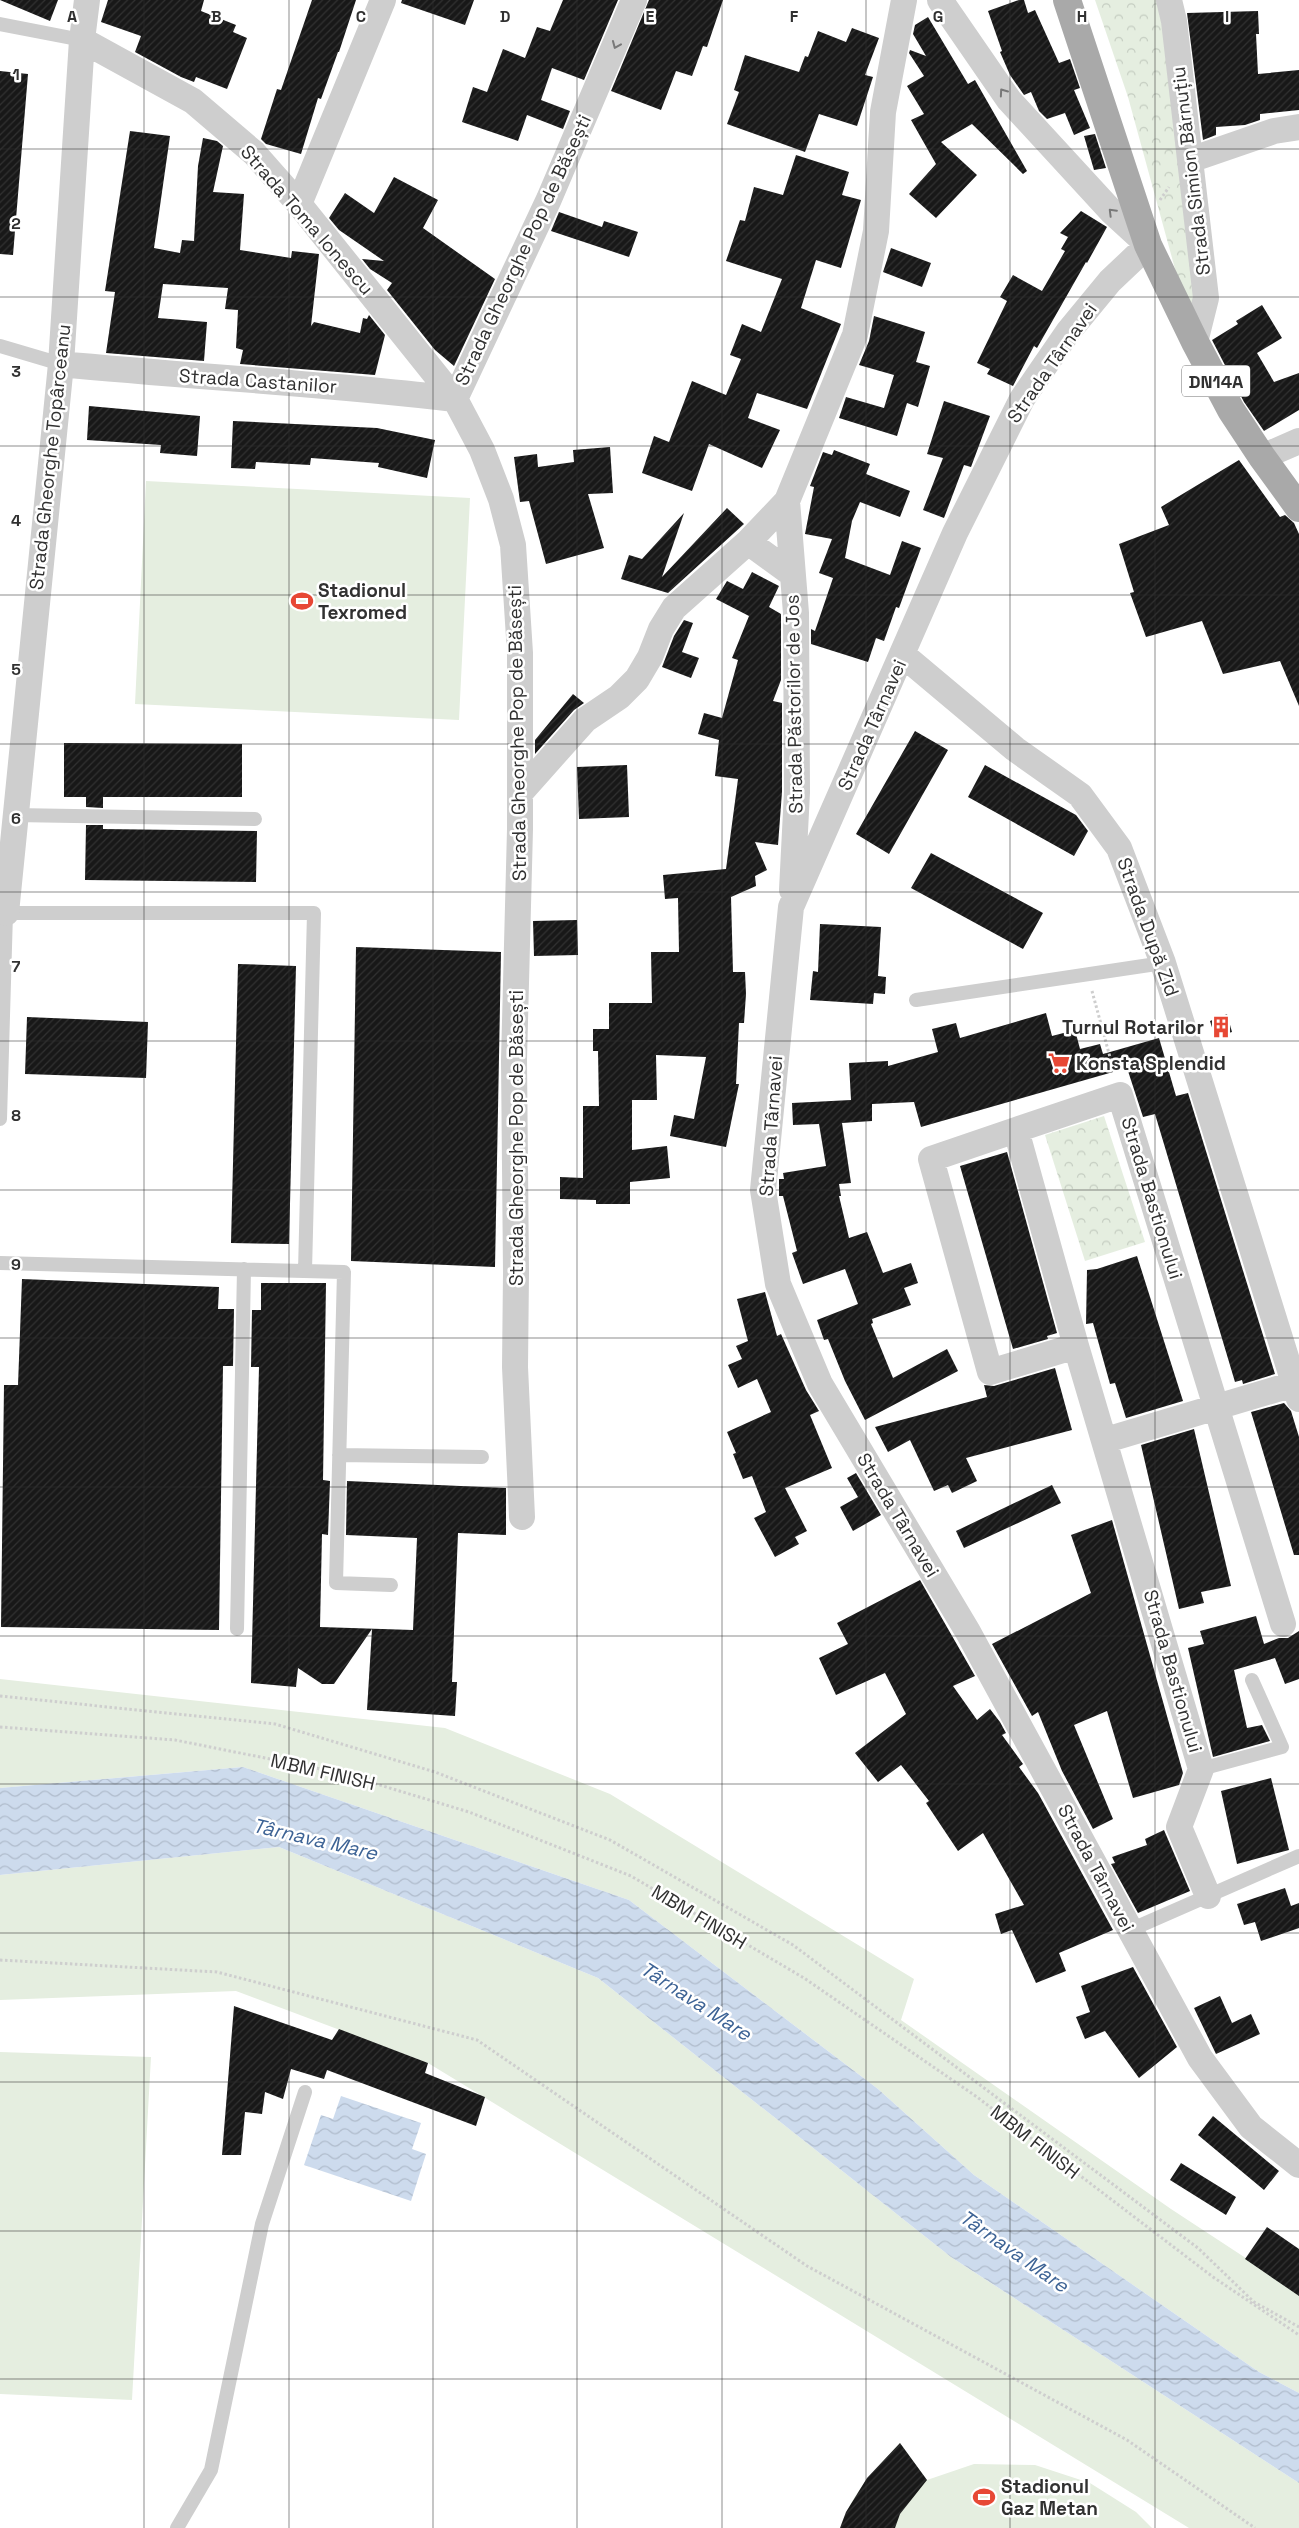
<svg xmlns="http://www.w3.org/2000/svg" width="1299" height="2528" font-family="'Space Grotesk',sans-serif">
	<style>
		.green { fill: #e5eee0 }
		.park { fill: url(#park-crowns) }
		.water { fill: url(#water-waves) }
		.building { fill: url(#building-hatch) }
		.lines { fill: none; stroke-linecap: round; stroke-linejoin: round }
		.path { stroke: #cecece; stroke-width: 3; stroke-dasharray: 2.5 2.5; stroke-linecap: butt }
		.lane { stroke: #cecece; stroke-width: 14 }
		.street { stroke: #cecece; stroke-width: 26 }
		.primary { stroke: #a9a9a9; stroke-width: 28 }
		.oneway { stroke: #787878 }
		.grid { fill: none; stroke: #313131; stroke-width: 1; stroke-opacity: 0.55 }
		.labels { text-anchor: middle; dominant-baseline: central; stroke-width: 5; stroke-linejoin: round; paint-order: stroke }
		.shield { fill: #fff; stroke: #6f6f6f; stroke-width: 1 }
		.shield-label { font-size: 18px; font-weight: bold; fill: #313131 }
		.street-label { font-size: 19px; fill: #313131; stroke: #fff }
		.poi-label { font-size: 19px; font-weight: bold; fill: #313131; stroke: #fff; text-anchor: start }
		.water-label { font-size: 20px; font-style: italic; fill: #3d6395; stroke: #fff }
		.grid-label { font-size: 16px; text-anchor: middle; font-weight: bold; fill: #313131; stroke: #fff; stroke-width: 5; stroke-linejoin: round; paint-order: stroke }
	</style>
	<defs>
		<pattern id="park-crowns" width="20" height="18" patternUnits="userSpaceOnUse" patternTransform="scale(1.25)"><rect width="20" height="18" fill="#e5eee0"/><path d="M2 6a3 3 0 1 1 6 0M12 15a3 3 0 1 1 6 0" fill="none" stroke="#c5cdc1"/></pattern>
		<pattern id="water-waves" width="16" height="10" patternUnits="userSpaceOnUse" patternTransform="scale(1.25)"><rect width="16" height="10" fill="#cddbed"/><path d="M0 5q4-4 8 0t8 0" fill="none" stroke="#b0bccc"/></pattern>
		<pattern id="building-hatch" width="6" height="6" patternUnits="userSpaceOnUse" patternTransform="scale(1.25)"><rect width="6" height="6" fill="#181818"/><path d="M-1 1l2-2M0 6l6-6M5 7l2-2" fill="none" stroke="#313131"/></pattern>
	</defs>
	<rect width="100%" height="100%" fill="#fff"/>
	<path class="green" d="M146,481L470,498L459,720L135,704Z
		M0,1679L445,1728L610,1794L914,1979L901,2020L1171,2209L1299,2293V2393L1259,2372L974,2175L878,2089L629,1900L243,1767L0,1788Z
		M279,1847L598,1978L951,2257L1299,2483V2528H1189L428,2063L236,1991L0,2000V1875Z
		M0,2052L151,2057L132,2400L0,2394Z
		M900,2443L927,2480L974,2464L1035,2465L1090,2483L1136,2512L1152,2528H840C852,2493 875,2469 900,2443Z"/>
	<path class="park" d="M1095,0H1169L1206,298L1195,342L1128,97Z
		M1104,1116L1145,1242L1085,1261L1045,1135Z"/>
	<path class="water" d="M243,1767L629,1900L878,2089L974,2175L1259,2372L1299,2393V2483L951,2257L598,1978L279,1847L0,1875V1788Z
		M341,2096L421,2123L412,2149L426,2154L411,2201L304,2165L321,2115L333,2119Z"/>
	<path class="building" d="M0,0H58L50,21Z
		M108,0H204L201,11L236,25L233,32L247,38L227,89L196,77L194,82L181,77L135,52L141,36L101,22Z
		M312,0H356L339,52H338L321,99L318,98L301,154L266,144L261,139L277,89L281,90Z
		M402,0H474L465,25L401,3Z
		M563,0H618L584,80L552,68L541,100L570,111L563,129L527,115L518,141L462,122L473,87L487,92L503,49L525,58L537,27L550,31Z
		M649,0H723L707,47L703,46L692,76L676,71L661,110L611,91Z
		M1019,0H1024L1028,13L1035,10L1059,63L1070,59L1080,88L1074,90L1090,128L1074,135L1065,113L1047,119L1039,111L1031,92L1024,95L1010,75L1000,52L1002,51L988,11Z
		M1258,11L1259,34H1256L1258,74L1299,70V110L1260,114V120L1245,125L1216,127V135L1203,140L1187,13Z
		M928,17L968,84L975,80L1027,171L1023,174L972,124L941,142L977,175L936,218L909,194L936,164L911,120L924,114L907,86L924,76L909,53L910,50L926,56L913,34L915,25Z
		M852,28L879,38L865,75L873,77L857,126L819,114L805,152L727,124L739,92L734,90L745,55L799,72L805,56L808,57L818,31L846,42Z
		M0,71L28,74L13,255L0,254Z
		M130,131L170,136L154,248L180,253L182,240L194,241L198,166L203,138L217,141L223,146L213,192L244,194L240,250L291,258L292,251L319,254L311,326L314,322L360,333L363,318L367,319L369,315L385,335L375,375L240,364L243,350L236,348L238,310L225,309L228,288L163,284L158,318L207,322L204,361L106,353L115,292L105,291Z
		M1095,134L1106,168L1094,170L1084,136Z
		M796,155L849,172L842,195L861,200L841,268L816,260L801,308L841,324L807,409L757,393L748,418L780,430L762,468L709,444L692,491L642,473L654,436L669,442L692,381L726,395L741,359L730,355L742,324L761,332L782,279L726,261L740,220L745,221L754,187L783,195Z
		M394,177L438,200L423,228L495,279L454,366L435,350L387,290L392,283L370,269L362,259L384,261L339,230L329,218L345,193L374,213Z
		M1081,211L1107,227L1087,263L1086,262L1037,348L1034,346L1013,386L987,374L990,369L977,363L1007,301L1000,297L1013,275L1042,291L1065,251L1061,249L1068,237L1060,233Z
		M559,212L602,227L604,221L638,232L629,257L551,231Z
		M891,248L931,263L922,287L883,272Z
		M1262,305L1282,338L1257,353L1274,382L1299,373V410L1264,431L1244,402L1212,340L1238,324L1236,321Z
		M874,316L925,332L916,362L930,366L918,407L907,403L897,436L839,418L846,397L884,408L894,375L859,365L869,341Z
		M944,401L990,416L971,467L964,465L944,518L923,510L943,458L927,454Z
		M89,406L200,416L197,456L160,453L161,445L87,440Z
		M233,421L377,428L435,440L427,478L378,467L379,463L311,458L310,465L256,462L255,469L231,468Z
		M610,447L613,493L588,494L604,548L546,564L529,501L520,502L514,457L537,454L538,467L574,462L573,450Z
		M834,450L870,464L866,474L910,491L900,517L860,502L852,521L845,558L890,575L902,541L921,548L899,608L896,607L884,641L876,638L868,662L811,644V629L815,631L833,578L819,573L832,539L805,534L814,487L810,486L823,452L832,455Z
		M1239,460L1280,517L1285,515L1294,523L1299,534V706L1280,661L1223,674L1202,621L1146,637L1130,593L1134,592L1119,544L1169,525L1161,507Z
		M727,508L744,524L668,593L621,579L629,555L642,559L684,513L662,577Z
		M752,572L779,586L769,607L781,614V680L773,701L782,703V792L778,845L755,842L767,870L755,876L756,886L731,897L733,972H745L746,994L744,1023H739L736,1084H739L726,1147L670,1136L674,1115L694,1119L706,1057L656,1055L657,1100H632V1150L667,1146L670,1178L630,1182V1204H596V1200L560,1199V1177L583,1178V1106H599L598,1051H593V1029H609V1003H652L651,952H679L678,898L665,899L663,875L726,869L738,779L715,776L719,740L698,734L704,713L722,718L738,660L732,658L749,616L716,599L727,581L743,589Z
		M684,620L693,623L682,652L699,658L691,678L662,667L674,636Z
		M573,694L584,703L574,710L535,754V740Z
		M915,731L948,750L889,854L856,834Z
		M64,743L242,744V797H103V808L86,807V797H64Z
		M627,765L629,817L579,819L577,767Z
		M985,765L1076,815L1088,831L1074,856L968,797Z
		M86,825H103V829L257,831L256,882L85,880Z
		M931,853L1043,913L1023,949L911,888Z
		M577,920L578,955L534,956L533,921Z
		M820,924L881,927L878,976L886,977L885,994L874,993L873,1004L810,1000L813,971L818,972Z
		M356,947L501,952L495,1267L351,1261Z
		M238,964L296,966L289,1244L231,1243Z
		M1046,1013L1052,1036L1075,1030L1080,1049L1100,1044L1103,1054L1159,1038L1176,1096L1188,1093L1275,1374L1243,1384L1242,1380L1235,1382L1155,1114L1143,1117L1127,1068L921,1127L914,1102L872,1104V1121L842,1123L851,1183L839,1184L841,1196H839L849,1238L867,1232L883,1273L911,1263L918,1283L904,1288L911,1305L872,1319L873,1323L871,1324L893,1378L947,1349L958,1371L865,1420L845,1381L828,1339L824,1340L817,1320L858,1304L845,1269L803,1284L792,1253L797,1251L783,1196H779V1179H784L783,1173L826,1166L819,1124L793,1125L792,1103L851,1100L849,1063L888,1061V1066L938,1052L932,1029L956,1023L960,1038Z
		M1227,1014L1232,1032L1215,1037L1210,1021Z
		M27,1017L148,1022L146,1078L25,1074Z
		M1007,1152L1057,1333L1047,1336L1048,1339L1013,1349L960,1166Z
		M1137,1256L1183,1401L1126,1418L1115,1383L1110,1384L1093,1323L1086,1324L1087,1270L1097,1269Z
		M22,1279L219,1287L218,1309H234L233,1366H223L219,1630L1,1627L4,1385H18Z
		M261,1283H326L323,1480L330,1481L328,1535L322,1534L320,1627L413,1630L417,1538L346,1535L347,1481L506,1488V1535L458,1533L452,1682H457L455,1716L367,1710L372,1629L334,1684H322L298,1668L296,1687L251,1683L259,1367H251L252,1310H261Z
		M765,1292L777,1336L781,1334L806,1390L819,1411L810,1415L832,1468L785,1488L807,1531L795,1537L799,1544L775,1557L754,1518L766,1512L752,1476L743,1479L733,1454L736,1453L727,1432L771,1412L757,1379L738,1388L728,1365L742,1359L736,1346L748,1341L737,1299Z
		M1055,1368L1072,1430L966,1458L977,1481L952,1493L948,1485L934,1491L910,1440L888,1452L875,1427L987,1397L984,1385L994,1386Z
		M1284,1403L1291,1411L1299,1437V1555H1294L1251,1412Z
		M1194,1429L1231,1586L1201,1592L1204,1603L1179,1609L1141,1445Z
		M856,1473L881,1515L853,1531L840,1507L858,1497L847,1478Z
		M1052,1485L1061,1503L964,1548L956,1531Z
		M1112,1520L1183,1773L1179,1785L1133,1798L1107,1711L1074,1725L1113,1819L1093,1829L1062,1771L1038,1712L1032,1716L992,1644L1091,1593L1071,1535Z
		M920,1580L975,1676L953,1686L977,1720L990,1709L1000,1722L1006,1733L1002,1735L1023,1764L1019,1767L1038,1793L1113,1930L1059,1953L1066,1971L1036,1983L1012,1930L1001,1934L995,1914L1024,1905L983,1833L958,1851L926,1803L929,1801L901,1765L878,1782L855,1753L906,1714L885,1673L836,1695L819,1658L848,1644L837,1623Z
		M1256,1616L1264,1644L1279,1638H1288L1299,1631V1679L1285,1684L1275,1658L1234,1670L1247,1728L1262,1725L1270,1741L1213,1757L1188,1648L1204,1644L1200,1631Z
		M1271,1778L1289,1850L1237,1864L1221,1791Z
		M1164,1830L1190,1891L1138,1913L1111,1864L1115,1863L1112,1857L1147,1845L1145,1839Z
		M1285,1888L1291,1906L1299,1903V1928L1261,1941L1255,1922L1244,1925L1237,1904Z
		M1133,1967L1177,2047L1139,2078L1105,2031L1085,2039L1076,2017L1090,2012L1081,1986Z
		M1220,1996L1232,2023L1251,2014L1260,2034L1216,2054L1194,2008Z
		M234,2006L332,2040L339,2029L428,2063L425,2073L485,2097L476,2126L327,2070L324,2079L291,2069L283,2099L265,2092L262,2114L245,2112L241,2155H222Z
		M1213,2116L1279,2171L1264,2190L1198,2135Z
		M1181,2163L1236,2197L1226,2215L1170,2180Z
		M1267,2227L1299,2249V2296L1245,2259Z
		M900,2443L927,2480L900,2514L895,2528H840L846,2512L867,2478Z"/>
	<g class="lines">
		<path class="path" d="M1160,200L1169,187
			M1092,991L1114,1072
			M0,1696L275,1724L435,1772L610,1840L793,1945L1198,2248L1254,2302L1299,2327
			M0,1727L175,1740L340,1773L469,1812L631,1876L804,1978L977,2097L1213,2277L1299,2335
			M0,1960L217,1972L477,2040L807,2266L1127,2440L1255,2528"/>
		<path class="lane" d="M0,24L82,40
			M0,346L61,364
			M14,815L255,819
			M1,913H314L305,1271
			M916,1000L1163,963
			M0,1119L6,913
			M0,1263L344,1272L336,1583L391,1585
			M339,1455L482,1457
			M237,1629L244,1269
			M1201,1769L1282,1747L1252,1680
			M1130,1930L1299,1856
			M177,2528L211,2470L262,2224L305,2092"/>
		<path class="street" d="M940,0L1009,100L1112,212L1148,245L1110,281L1068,332L1022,399L955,533L791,907L763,1190L778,1284L820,1384L968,1632L1200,2058L1251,2127L1299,2165
			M1169,0L1174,21L1206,298L1195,342
			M82,40L193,101L254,153L299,204L455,399L482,450L501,499L513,545L520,653V829L514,1060L516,1272L515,1367L522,1517
			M1190,160L1274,131L1299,127
			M299,204L383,0
			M61,364C192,377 324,383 455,399
			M455,399L549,199L634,0
			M1262,457L1299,441
			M787,501L796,613L797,792L792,890
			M748,542L792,574
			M903,655L1015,749L1080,795L1119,848L1163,963L1299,1399
			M520,793L585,720L619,697L637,679L650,657L661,629L674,608L748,542L787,501L855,335L876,231L883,112L904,0
			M6,913L61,364L82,40L87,0
			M1016,1130L1120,1095L1283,1624
			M1076,1346L990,1372L931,1159L1016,1130L1076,1346L1201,1769L1179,1827L1208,1896
			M1106,1440L1294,1384"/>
		<path class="primary" d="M1067,0L1148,245L1195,342L1231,410L1262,457L1299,508"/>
	</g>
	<defs><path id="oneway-chevron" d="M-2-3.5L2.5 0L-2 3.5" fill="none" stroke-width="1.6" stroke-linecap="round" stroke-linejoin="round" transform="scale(1.25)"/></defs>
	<g class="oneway">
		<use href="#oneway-chevron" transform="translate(616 45) rotate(113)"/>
		<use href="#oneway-chevron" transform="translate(1003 92) rotate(-125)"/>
		<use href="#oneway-chevron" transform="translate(1112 212) rotate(-135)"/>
	</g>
	<path class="grid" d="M144,0V2528M289,0V2528M433,0V2528M577,0V2528M722,0V2528M866,0V2528M1010,0V2528M1155,0V2528M0,149H1299M0,297H1299M0,446H1299M0,595H1299M0,744H1299M0,892H1299M0,1041H1299M0,1190H1299M0,1338H1299M0,1487H1299M0,1636H1299M0,1784H1299M0,1933H1299M0,2082H1299M0,2231H1299M0,2379H1299"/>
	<defs>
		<g id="stadium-bare" transform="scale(1.725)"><path d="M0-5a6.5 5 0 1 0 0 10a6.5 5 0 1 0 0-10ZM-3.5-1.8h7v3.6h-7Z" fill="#e74835" stroke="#fff" stroke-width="2.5" paint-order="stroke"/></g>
		<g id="building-bare" transform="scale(1.725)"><path d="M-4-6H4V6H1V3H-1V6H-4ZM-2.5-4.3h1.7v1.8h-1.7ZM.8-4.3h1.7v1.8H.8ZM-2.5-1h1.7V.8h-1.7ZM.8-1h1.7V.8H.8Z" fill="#e74835" stroke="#fff" stroke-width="2.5" paint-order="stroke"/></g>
		<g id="supermarket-bare" transform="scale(1.725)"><path d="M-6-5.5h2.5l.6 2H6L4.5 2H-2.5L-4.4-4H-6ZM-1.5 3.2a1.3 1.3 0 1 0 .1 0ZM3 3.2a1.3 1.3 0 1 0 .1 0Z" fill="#e74835" stroke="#fff" stroke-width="2.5" paint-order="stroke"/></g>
	</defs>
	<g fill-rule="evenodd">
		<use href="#stadium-bare" x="302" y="601"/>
		<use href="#building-bare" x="1221" y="1027"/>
		<use href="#supermarket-bare" x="1059" y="1063"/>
		<use href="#stadium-bare" x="984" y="2497"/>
	</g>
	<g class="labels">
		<rect class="shield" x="1182" y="365.5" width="68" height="31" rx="4"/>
		<g class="shield-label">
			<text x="1216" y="381">DN14A</text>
		</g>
		<g class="street-label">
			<text transform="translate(1191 171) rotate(-97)">Strada Simion Bărnuțiu</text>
			<text transform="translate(307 220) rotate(49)">Strada Toma Ionescu</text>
			<text transform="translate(523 250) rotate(-65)">Strada Gheorghe Pop de Băsești</text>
			<text transform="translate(1052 363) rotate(-55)">Strada Târnavei</text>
			<text transform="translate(258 381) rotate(4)">Strada Castanilor</text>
			<text transform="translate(50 457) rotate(-84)">Strada Gheorghe Topârceanu</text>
			<text transform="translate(794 704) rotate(-91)">Strada Păstorilor de Jos</text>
			<text transform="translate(872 725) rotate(-66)">Strada Târnavei</text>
			<text transform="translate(517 733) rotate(-91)">Strada Gheorghe Pop de Băsești</text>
			<text transform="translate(1148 927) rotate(70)">Strada După Zid</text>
			<text transform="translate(771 1126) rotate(-86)">Strada Târnavei</text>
			<text transform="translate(516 1138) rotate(-90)">Strada Gheorghe Pop de Băsești</text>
			<text transform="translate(1152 1198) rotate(73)">Strada Bastionului</text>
			<text transform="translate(898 1515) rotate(59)">Strada Târnavei</text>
			<text transform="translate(1173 1671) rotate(74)">Strada Bastionului</text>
			<text transform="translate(323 1772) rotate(13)">MBM FINISH</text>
			<text transform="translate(1096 1868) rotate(62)">Strada Târnavei</text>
			<text transform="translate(699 1917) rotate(31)">MBM FINISH</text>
			<text transform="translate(1035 2142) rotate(38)">MBM FINISH</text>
		</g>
		<g class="poi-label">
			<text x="318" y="590">Stadionul<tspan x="318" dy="22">Texromed</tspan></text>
			<text x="1204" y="1027" text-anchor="end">Turnul Rotarilor</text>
			<text x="1076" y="1063">Konsta Splendid</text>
			<text x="1001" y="2486">Stadionul<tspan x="1001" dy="22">Gaz Metan</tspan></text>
		</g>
		<g class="water-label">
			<text transform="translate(315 1839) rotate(13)">Târnava Mare</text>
			<text transform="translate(696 2001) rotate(33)">Târnava Mare</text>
			<text transform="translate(1014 2251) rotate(35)">Târnava Mare</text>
		</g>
	</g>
	<g class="grid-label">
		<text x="72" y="22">A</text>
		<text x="216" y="22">B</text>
		<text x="361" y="22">C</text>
		<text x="505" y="22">D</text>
		<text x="650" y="22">E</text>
		<text x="794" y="22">F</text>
		<text x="938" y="22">G</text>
		<text x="1082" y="22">H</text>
		<text x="1227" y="22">I</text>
		<text x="16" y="80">1</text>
		<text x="16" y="229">2</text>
		<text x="16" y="377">3</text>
		<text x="16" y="526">4</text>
		<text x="16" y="675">5</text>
		<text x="16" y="824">6</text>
		<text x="16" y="972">7</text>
		<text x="16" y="1121">8</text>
		<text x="16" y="1270">9</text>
	</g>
</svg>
